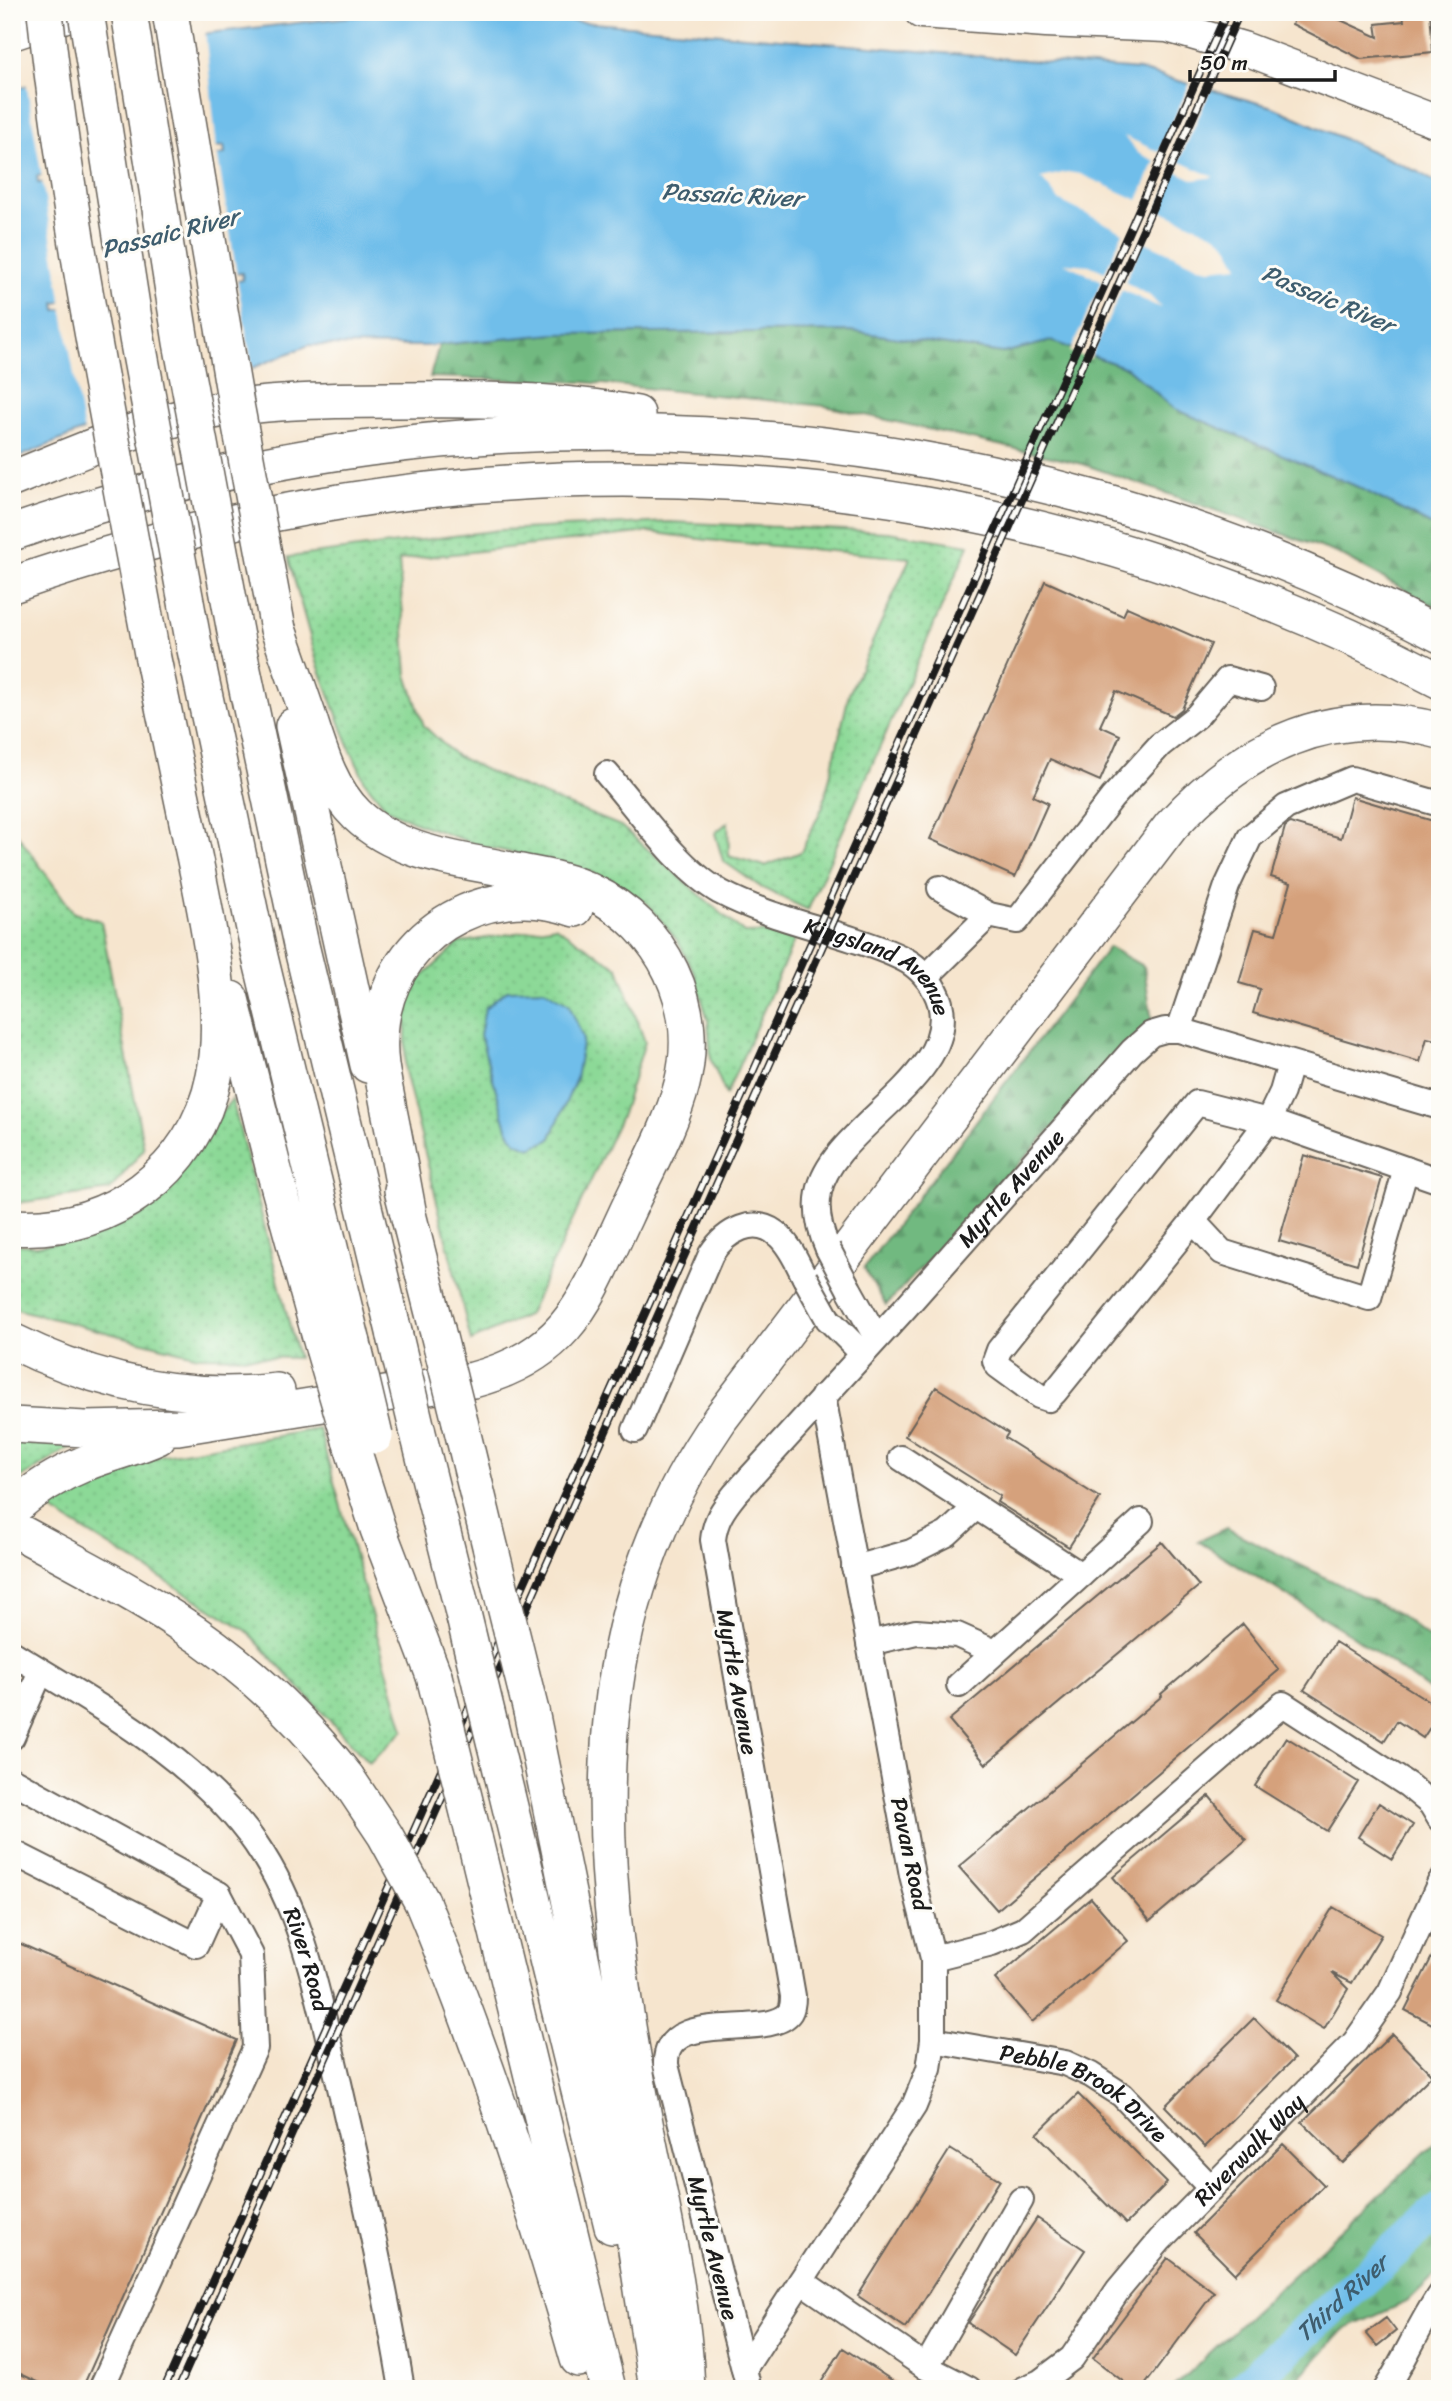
<svg xmlns="http://www.w3.org/2000/svg" width="1452" height="2401" font-family="Sriracha,sans-serif">
	<style>
		.grass { fill: url(#grass-dots); stroke: #547a5a; stroke-width: 2 }
		.forest { fill: url(#forest-firs); stroke: #466a4e; stroke-width: 2 }
		.water { fill: #70beea; stroke: #466d83; stroke-width: 2; fill-rule: evenodd }
		.pier { fill: #f6e5ce }
		.lines { fill: none; stroke-linecap: round; stroke-linejoin: round }
		.river { stroke: #70beea; stroke-width: 35 }
		.building { fill: #d5a17c }
		.minor-casing { stroke: #68625a; stroke-width: 28 }
		.major-casing { stroke: #68625a; stroke-width: 35 }
		.highway-casing { stroke: #68625a; stroke-width: 38 }
		.minor { stroke: #fff; stroke-width: 24 }
		.major { stroke: #fff; stroke-width: 32 }
		.highway { stroke: #fff; stroke-width: 35 }
		.rail-casing { stroke: #1c1c1c; stroke-width: 8 }
		.rail { stroke: #fdfcf7; stroke-width: 5; stroke-dasharray: 16; stroke-linecap: butt }
		.minor-bridge-casing { stroke: #68625a; stroke-width: 28; stroke-linecap: butt }
		.highway-bridge-casing { stroke: #68625a; stroke-width: 38; stroke-linecap: butt }
		.minor-bridge { stroke: #fff; stroke-width: 24 }
		.highway-bridge { stroke: #fff; stroke-width: 35 }
		.labels { text-anchor: middle; dominant-baseline: central; stroke-width: 6; stroke-linejoin: round; paint-order: stroke }
		.street-label { font-size: 23px; fill: #1c1c1c; stroke: #fdfcf7 }
		.water-label { font-size: 24px; font-style: italic; fill: #3e5d6e; stroke: #fdfcf7 }
	</style>
	<defs>
		<pattern id="grass-dots" width="8" height="8" patternUnits="userSpaceOnUse" patternTransform="scale(1.75)"><rect width="8" height="8" fill="#8cd997"/><path d="M2 2h.1M6 6h.1" fill="none" stroke="#78ba82" stroke-width="1.8" stroke-linecap="round"/></pattern>
		<pattern id="forest-firs" width="22" height="20" patternUnits="userSpaceOnUse" patternTransform="scale(1.75)"><rect width="22" height="20" fill="#71b980"/><path d="M5 1l3.5 6h-7zM16 11l3.5 6h-7z" fill="#619e6e"/></pattern>
	</defs>
	<rect width="100%" height="100%" fill="#fdfcf7"/>
	<filter id="ink" filterUnits="userSpaceOnUse"><feTurbulence type="fractalNoise" baseFrequency=".0143" numOctaves="2"/><feDisplacementMap in="SourceGraphic" scale="14" xChannelSelector="R" yChannelSelector="G"/><feConvolveMatrix kernelMatrix="1 2 1 2 8 2 1 2 1" color-interpolation-filters="sRGB"/></filter>
	<filter id="wash" filterUnits="userSpaceOnUse"><feTurbulence type="fractalNoise" baseFrequency=".00686" numOctaves="4" result="noise"/><feDisplacementMap in="SourceGraphic" scale="28" xChannelSelector="R" yChannelSelector="G"/><feGaussianBlur stdDeviation="1.57" result="paint"/><feColorMatrix in="noise" values="0 0 0 0 0 0 0 0 0 0 0 0 0 0 0 0 0 1.4 0 .05"/><feComposite in="paint" operator="in"/></filter>
	<g filter="url(#wash)">
		<rect width="100%" height="100%" fill="#f6e5ce"/>
		<path class="grass" d="M670,522L888,532L969,545L808,910L762,888L723,861L715,833L728,822L729,856L765,866L801,852L823,806L849,694L910,558L707,540L649,532L399,560L407,675L424,726L456,756L513,783L621,826L744,933L798,932L726,1095L711,1060L708,1021L694,972L677,940L648,904L611,880L571,865L481,846L419,824L387,809L365,782L348,744L317,662L288,557L500,530Z
			M12,827L74,913L101,921L144,1149L110,1190L18,1203L12,1201V949L15,948L12,933Z
			M555,926L618,968L645,1042L622,1114L529,1314L471,1341L405,1071L407,991L459,943Z
			M232,1099L298,1358L198,1356L12,1308V1244L36,1246L96,1235L143,1214Z
			M319,1429L404,1730L369,1763L247,1631L43,1505L147,1458Z
			M12,1433L75,1444L12,1484Z"/>
		<path class="forest" d="M851,331L1003,353L1051,341L1127,368L1175,409L1358,487L1440,530V609L1337,553L1083,464L825,406L583,382L430,377L439,345L555,334Z
			M1109,947L1144,967L1152,1022L886,1305L864,1268Z
			M1226,1528L1399,1614L1440,1647V1698L1353,1636L1198,1541Z
			M1440,2138V2270L1407,2302L1343,2330L1289,2389H1171Z"/>
		<path class="water" d="M376,14L548,19L1139,70L1273,107L1418,172L1440,185V530L1358,487L1175,409L1127,368L1051,341L1003,353L851,331L555,334L426,346L309,345L206,387L80,432L12,460V90L209,33ZM224,146L225,154L38,183L37,176ZM242,273L243,280L56,310L55,303Z
			M544,989L569,1004L583,1038L576,1079L550,1140L530,1148L516,1142L507,1128L480,1035L485,1008L507,990Z"/>
		<path class="pier" d="M205,30L217,151L42,179L26,82Z
			M1191,81L1212,87L1179,161L1214,177L1194,180L1175,171L1158,209L1216,235L1226,243L1239,266L1210,269L1200,267L1143,241L1125,282L1150,296L1161,308L1122,290L1090,359L1070,352L1102,281L1064,263L1089,265L1105,272L1123,232L1060,201L1041,178L1067,172L1080,174L1138,200L1155,161L1138,153L1124,136L1159,152Z
			M217,151L237,276L62,305L42,180Z
			M237,278L253,372L208,390L84,432L62,306Z"/>
		<g class="lines">
			<path class="river" id="s1" d="M1242,2389L1440,2209"/>
		</g>
		<g id="blocks">
			<path class="building" d="M1298,12H1323L1378,37L1376,24L1404,21L1403,12H1430L1433,52L1361,59L1292,24Z
				M1045,581L1123,616L1127,607L1211,644L1182,709L1173,716L1116,691L1100,726L1120,735L1100,781L1050,759L1033,796L1048,803L1015,877L930,839Z
				M1352,797L1440,823V1041L1427,1038L1420,1062L1253,1013L1260,989L1239,983L1255,929L1276,934L1291,883L1271,877L1285,827L1290,823L1341,838Z
				M1304,1155L1382,1178L1357,1264L1279,1241Z
				M936,1387L1008,1433L1005,1438L1100,1498L1069,1547L997,1502L1000,1496L905,1436Z
				M1162,1542L1199,1586L986,1764L949,1720Z
				M1243,1624L1279,1670L997,1910L959,1867L1162,1696L1161,1694Z
				M1335,1642L1440,1708V1712L1423,1738L1397,1721L1384,1741L1304,1690Z
				M1286,1737L1358,1782L1327,1831L1255,1786Z
				M1209,1796L1246,1840L1150,1921L1113,1877Z
				M1379,1803L1413,1825L1392,1859L1358,1837Z
				M1091,1898L1128,1941L1032,2022L995,1979Z
				M1333,1907L1381,1935L1352,1983L1332,1973L1348,1989L1324,2029L1276,2000Z
				M12,1940L237,2040L82,2389H53L12,2370Z
				M1440,1941V2028L1405,2010Z
				M1254,2018L1294,2059L1205,2147L1165,2106Z
				M1392,2034L1432,2075L1343,2163L1302,2122Z
				M1078,2094L1167,2183L1126,2224L1037,2134Z
				M1283,2144L1324,2185L1235,2274L1194,2233Z
				M950,2149L1000,2180L906,2328L858,2296Z
				M1037,2218L1085,2250L1015,2355L968,2323Z
				M1168,2258L1214,2292L1142,2389H1133L1093,2358Z
				M1386,2318L1396,2331L1377,2346L1366,2333Z
				M843,2348L905,2389H817Z"/>
		</g>
	</g>
	<g filter="url(#ink)">
		<use href="#blocks" fill-opacity="0" stroke="#68625a" stroke-width="2"/>
		<g class="lines">
			<g class="minor-casing">
				<g id="minor">
					<path id="s2" d="M607,774C639,811 678,868 720,892C761,914 810,925 855,940C873,946 892,952 909,962C923,971 935,986 940,1003C959,1077 832,1127 819,1192C815,1212 820,1231 828,1249"/>
					<path d="M940,888L989,915"/>
					<path d="M926,977L989,915L1017,921L1112,798L1160,745L1197,716L1228,679L1261,688"/>
					<path d="M1179,1030L1227,886L1250,837L1286,807L1352,779L1440,804"/>
					<path d="M1290,1064L1282,1092L1268,1121L1440,1181"/>
					<path d="M1197,1103L1268,1121L1193,1221L1055,1392L1048,1399L1039,1396L998,1366L995,1361L999,1350Z"/>
					<path d="M1193,1221L1222,1252L1369,1298L1406,1169"/>
					<path d="M849,1289L876,1337"/>
					<path d="M828,1319L862,1353"/>
					<path d="M635,1430L711,1254C725,1232 755,1213 779,1236C791,1247 798,1264 805,1278"/>
					<path d="M901,1458L1081,1575"/>
					<path d="M854,1568L911,1552L947,1534L976,1507"/>
					<path d="M869,1643L916,1632L957,1635L995,1652"/>
					<path id="s3" d="M12,1653C98,1706 198,1760 256,1844C305,1915 319,2001 339,2083C362,2184 385,2286 402,2389"/>
					<path d="M959,1685L1141,1521"/>
					<path d="M12,1737L41,1671"/>
					<path d="M12,1780L219,1894L251,1955L255,2048L101,2389"/>
					<path d="M12,1852L196,1945L219,1894"/>
					<path d="M933,1958L992,1943L1023,1930L1283,1704L1408,1785L1431,1804L1440,1819"/>
					<path id="s4" d="M933,2040L1065,2063L1091,2075L1122,2095L1211,2188"/>
					<path d="M801,2281L926,2367L969,2389"/>
					<path d="M926,2367L1021,2200"/>
					<path d="M744,2369L914,2106L929,2069L933,2040V1958L912,1875L823,1396"/>
					<path id="s5" d="M749,2389L666,2065C664,2005 770,2042 790,2012C793,2007 793,2001 793,1996L713,1540C715,1520 723,1509 735,1494L905,1308L1132,1051L1151,1034L1165,1030H1179L1440,1107"/>
					<path id="s6" d="M1024,2389L1040,2382L1072,2358L1118,2290L1160,2240L1355,2042L1390,1992L1440,1882"/>
					<path d="M1386,2389C1406,2358 1419,2325 1440,2294"/>
				</g>
			</g>
			<g class="major-casing">
				<path id="major" d="M921,12L1046,21L1167,26L1243,48L1440,123
					M12,34L78,12"/>
			</g>
			<g class="highway-casing">
				<path id="highway" d="M170,12L201,199
					M12,479C70,456 127,430 187,416C254,401 325,400 394,400C475,399 557,399 637,414
					M12,533C478,370 1002,405 1440,635
					M12,585C491,419 990,446 1440,681
					M236,637L301,945L395,1336
					M194,645L260,957L353,1343
					M293,726L368,1065
					M231,999L274,1170L323,1348
					M402,1190L437,1329
					M408,1210C402,1177 396,1144 389,1110C385,1086 378,1061 380,1037C384,937 484,876 575,909
					M12,1227C59,1230 104,1218 142,1190C179,1163 205,1122 214,1077C228,1009 206,913 192,846C179,782 165,718 152,654
					M12,1341C95,1382 185,1402 277,1391
					M460,1422L491,1550
					M12,1425L85,1429L178,1427L473,1380C570,1354 586,1299 625,1216C644,1174 671,1128 682,1084C702,1006 663,926 592,892C569,880 541,876 515,871C460,859 399,855 357,815C330,789 319,749 308,715C298,686 288,658 278,629
					M417,1429L463,1613
					M350,1440L378,1529L434,1676
					M12,1509C34,1489 59,1474 86,1463C110,1453 135,1448 158,1437
					M12,1528C67,1558 123,1586 175,1620C241,1662 299,1716 347,1778
					M531,1711L623,2164L657,2389
					M502,1774L612,2226
					M474,1837L608,2389
					M422,1902C484,2051 534,2204 578,2359
					M687,2389C684,2301 663,2214 646,2128C599,1880 567,1639 720,1419L1171,826C1244,746 1331,702 1440,731"/>
			</g>
			<use href="#minor" class="minor"/>
			<use href="#major" class="major"/>
			<use href="#highway" class="highway"/>
			<g class="rail-casing">
				<path id="rail" d="M164,2389L1227,12
					M178,2389L1240,12"/>
			</g>
			<use href="#rail" class="rail"/>
			<g class="minor-bridge-casing">
				<path id="minor-bridge" d="M828,1249L849,1289
					M805,1278L828,1319"/>
			</g>
			<g class="highway-bridge-casing">
				<path id="highway-bridge" d="M45,12C68,228 113,441 152,654
					M86,12L137,338L194,645
					M129,12L181,342L236,637
					M201,199L236,404L278,629
					M437,1329L460,1422
					M395,1336L417,1429
					M353,1343L375,1436
					M323,1348L350,1440
					M491,1550L531,1711
					M463,1613L502,1774
					M434,1676L474,1837
					M347,1778L385,1835L422,1902"/>
			</g>
			<use href="#minor-bridge" class="minor-bridge"/>
			<use href="#highway-bridge" class="highway-bridge"/>
		</g>
	</g>
	<g class="labels">
		<g class="street-label">
			<text stroke="none"><textPath href="#s2" startOffset="343">Kingsland Avenue</textPath></text>
			<text stroke="none"><textPath href="#s5" startOffset="1426">Myrtle Avenue</textPath></text>
			<text transform="translate(737 1682) rotate(80)">Myrtle Avenue</text>
			<text transform="translate(910 1854) rotate(78)">Pavan Road</text>
			<text stroke="none"><textPath href="#s3" startOffset="439">River Road</textPath></text>
			<text stroke="none"><textPath href="#s4" startOffset="164">Pebble Brook Drive</textPath></text>
			<text stroke="none"><textPath href="#s6" startOffset="332">Riverwalk Way</textPath></text>
			<text transform="translate(713 2248) rotate(76)">Myrtle Avenue</text>
		</g>
		<g class="water-label">
			<text transform="translate(732 195) rotate(3)">Passaic River</text>
			<text transform="translate(170 233) rotate(-14)">Passaic River</text>
			<text transform="translate(1328 299) rotate(23)">Passaic River</text>
			<text stroke="none"><textPath href="#s1" startOffset="135">Third River</textPath></text>
		</g>
	</g>
	<rect width="1452" height="2401" fill="none" stroke="#fdfcf7" stroke-width="42"/>
	<path d="M1190 70v10h145v-10" fill="none" stroke="#1c1c1c" stroke-width="3.5"/>
	<text x="1200" y="70" font-size="21" fill="#1c1c1c" stroke="#fdfcf7" stroke-width="5" paint-order="stroke">50 m</text>
</svg>
